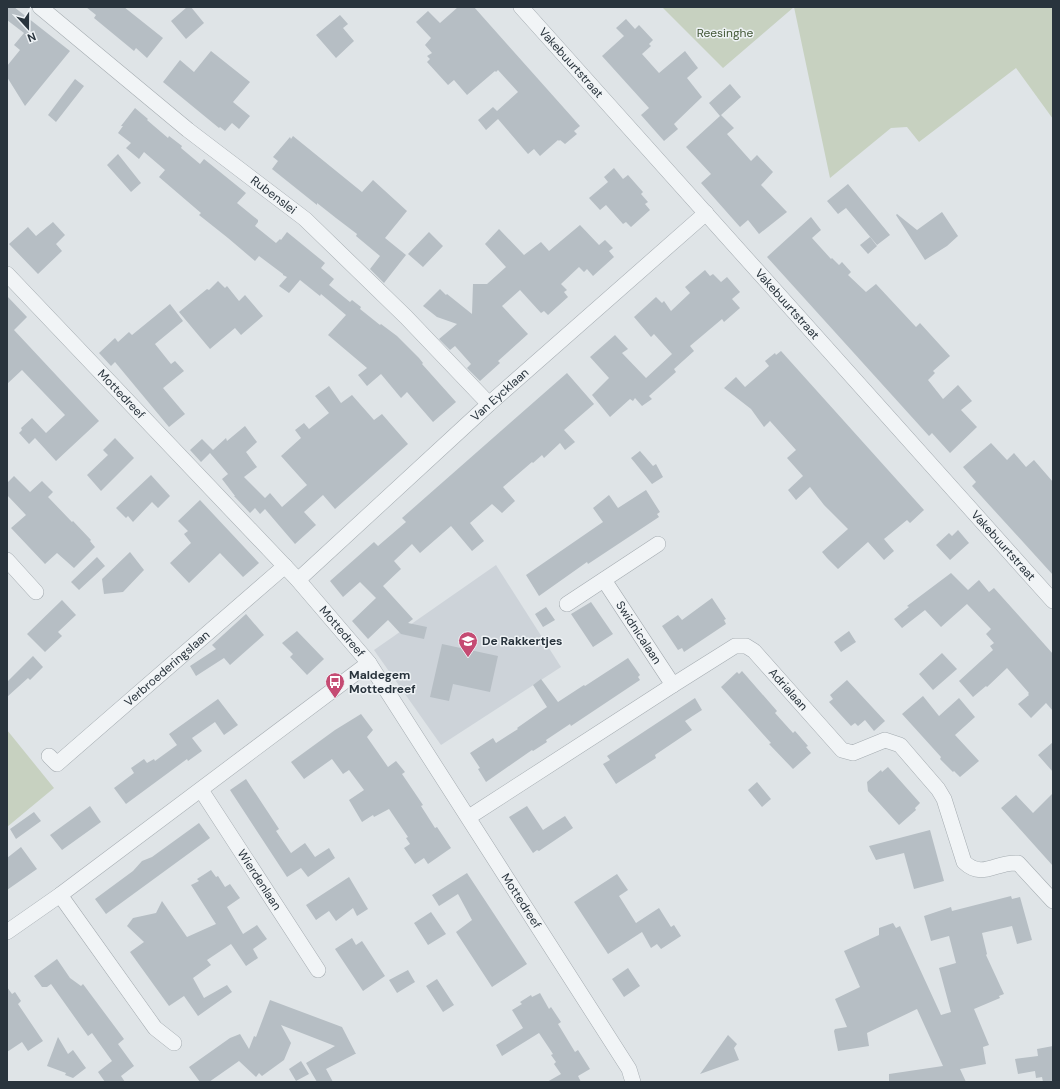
<svg xmlns="http://www.w3.org/2000/svg" width="1060" height="1089" font-family="'DM Sans',sans-serif">
	<style>
		.built { fill: #cdd3d9 }
		.green { fill: #c7d1c0 }
		.building { fill: #b6bec4 }
		.lines { fill: none; stroke-linecap: round; stroke-linejoin: round }
		.street-casing { stroke: #a5acb1; stroke-width: 16 }
		.street { stroke: #f1f4f6; stroke-width: 15 }
		.labels { text-anchor: middle; dominant-baseline: central; stroke-width: 3; stroke-linejoin: round; paint-order: stroke }
		.park-label { font-size: 12px; fill: #435837; stroke: #eef2f5 }
		.street-label { font-size: 12px; fill: #29343d; stroke: #eef2f5 }
		.poi-label { font-size: 12px; font-weight: bold; fill: #29343d; stroke: #eef2f5; text-anchor: start }
	</style>
	<rect width="100%" height="100%" fill="#dfe4e7"/>
	<path class="built" d="M496,565L561,667L441,745L374,650Z"/>
	<path class="green" d="M662,7H1053V119L1016,68L919,142L907,127L891,128L830,178L794,7L723,68Z
		M7,730L54,788L7,827Z"/>
	<path class="building" d="M7,7H14L70,51L25,106L7,77V66L20,50L14,45L24,33L7,20Z
		M86,7H124L163,38L147,58L136,48L134,51L94,18L96,15Z
		M187,7H191L204,23L186,39L171,21Z
		M458,7H474L580,126L574,131L577,134L565,144L560,140L559,141L558,140L540,156L534,149L528,154L498,119L486,130L478,120L493,107L497,111L518,92L498,70L496,72L495,71L467,95L454,80L448,85L427,62L430,59L427,56L432,53L425,45L431,38L416,22L428,11L440,23Z
		M340,15L348,24L343,28L354,41L336,58L316,35Z
		M626,19L635,29L639,25L653,40L649,44L651,46L642,54L659,73L685,51L698,68L687,78L702,97L674,124L678,129L664,141L641,115L649,108L602,56L624,36L616,28Z
		M211,51L250,82L233,102L250,116L239,129L232,123L225,131L220,127L219,128L163,82L180,60L194,72Z
		M75,79L84,86L56,122L48,115Z
		M730,84L741,97L721,115L734,128L727,134L751,161L757,155L773,172L761,185L787,212L759,234L748,220L740,227L701,183L711,174L686,147L720,116L709,103Z
		M135,108L148,119L147,120L168,138L169,136L182,146L181,148L200,164L204,159L246,193L237,203L258,220V222L255,226L276,243L280,239L281,240L287,232L325,263L321,268L334,279L329,285L350,302L352,300L361,307L360,309L380,325L381,324L397,336L419,358L423,363L422,364L456,402L433,422L407,392L401,398L381,374L367,386L358,375L367,368L328,335L346,315L321,294L320,296L300,280L289,293L279,286L287,277L283,275V274L259,256L255,261L228,238L199,215L201,213L159,177L165,170L144,152L139,159L126,148L131,143L118,133L123,126H121Z
		M293,136L362,192L373,180L407,211L385,238L406,255L384,283L370,269L380,256L356,236L357,234L336,218L317,203V205L272,169L278,161L273,157L290,137L291,139Z
		M118,154L141,183L131,192L107,165Z
		M614,168L623,179L628,175L643,192L641,194L648,202L645,204L650,210L631,227L626,222L623,224L606,205L600,210L589,198L608,182L604,177Z
		M848,184L890,235L877,245L846,208L838,214L827,201Z
		M942,212L958,236L947,246L925,260L896,215L897,214L917,230Z
		M811,217L821,230L812,238L831,259L832,258L839,265L842,262L851,272L848,275L866,292L876,284L916,327L920,323L950,356L933,371L935,373L928,380L943,399L958,385L972,401L961,410L977,427L950,453L932,433L929,436L767,257Z
		M53,222L65,235L56,244L62,251L38,274L9,244L28,227L36,236Z
		M580,225L599,245L605,240L613,248L609,251L614,257L593,276L587,269L584,272L579,267L561,284L567,290L564,292L568,297L548,315L544,311L541,313L520,290L502,306L528,334L498,361L500,363L480,381L467,368L471,364L455,346L450,350L439,339L457,324L437,317L423,306L440,289L446,295L447,294L472,314L473,284H487L506,267L485,244L499,229L524,255L541,242L549,251Z
		M429,232L443,246L423,267L408,254Z
		M870,237L877,246L868,254L860,245Z
		M705,270L710,276L713,274L721,282L727,277L740,292L732,299L740,308L724,322L722,319L690,346L694,351L674,369L676,372L649,396L652,399L642,406L635,398L633,401L630,399L610,417L592,395L609,378L590,357L615,335L628,349L622,353L646,378L672,354L654,334L651,337L634,317L656,297L662,303L664,301L671,311L690,293L685,287Z
		M218,281L225,288L227,286L239,301L245,295L263,316L241,335L235,328L210,349L179,312L207,289L209,290Z
		M7,296L27,317L14,330L99,421L56,461L35,438L29,444L19,433L22,430L21,428L32,418L46,433L65,415L22,370L7,384Z
		M170,304L183,321L155,344L171,364L175,361L184,371L163,388L185,414L169,427L115,362L111,366L99,353L115,338L118,342L129,332L132,335Z
		M781,351L924,510L910,523L907,520L884,539L894,551L884,560L868,542L838,569L827,558L822,552L848,529L824,505L810,487L796,500L788,490L803,476L787,458L796,450L770,421L764,427L751,409L724,388L736,377L745,387L769,366L765,361L775,353L776,355Z
		M567,373L594,404L564,430L575,442L565,450L560,443L544,458L542,455L533,463L532,462L503,487L515,501L502,513L492,504L470,523L484,541L472,551L451,526L420,553L412,544L394,561L401,569L383,586L413,619L408,623L427,627L424,639L401,634L388,620L368,639L352,621L376,598L360,582L343,597L330,581L374,542L378,546L406,522L402,518Z
		M329,386L341,403L352,395L374,420L382,414L408,444L335,509L323,495L304,512L316,525L295,544L265,509L260,514L255,508L250,513L234,496H235L222,479L228,474L210,453L201,462L190,450L202,439L213,450L226,438L227,441L245,426L257,442L246,452L257,467L244,477L265,498L270,493L282,507L307,485L281,456L301,438L295,430L304,423L309,429L329,413L315,396Z
		M115,438L134,458L101,491L87,475L108,455L103,450Z
		M991,443L1007,460L1014,453L1026,467L1034,460L1053,482V575L972,486L976,482L963,467Z
		M640,451L653,466L656,464L663,477L652,484L631,458Z
		M151,475L170,496L158,508L152,502L133,522L128,516L126,518L116,508Z
		M14,476L30,492L42,481L53,492L48,497L72,522L73,521L91,540L90,541L95,547L74,568L57,553L45,564L11,528L26,515L7,495V483Z
		M646,490L660,512L657,514L659,517L588,564L587,562L539,596L526,575L603,522L593,508L609,495L618,508Z
		M200,500L259,563L243,577L220,553L189,583L170,563L191,543L184,534L188,531L178,521Z
		M958,530L969,543L950,560L936,545L949,533L952,536Z
		M130,552L144,570L123,592L104,594L102,579Z
		M97,557L105,566L79,590L71,582Z
		M951,573L968,590L979,580L989,592L994,588L1053,654V711L1046,703L1031,718L1018,704L1029,695L1028,694L1029,693L1007,668L987,687L986,686L973,697L959,681L993,650L990,646L994,643L986,634L991,629L967,604L941,627L925,610L902,628L894,619L909,607L907,606Z
		M712,598L726,619L724,620L726,624L684,652L682,648L678,650L662,626L678,615L682,620Z
		M62,600L76,615L58,632L62,636L45,652L27,634Z
		M591,602L613,634L593,647L571,614Z
		M546,607L555,620L543,627L535,614Z
		M246,614L264,635L230,665L224,658L196,676L190,666L216,649L212,645Z
		M297,631L324,659L307,675L290,657L293,654L282,643Z
		M849,631L856,642L841,652L834,642Z
		M442,644L498,656L490,692L453,684L449,701L430,697Z
		M942,653L957,669L933,690L919,674Z
		M33,656L43,667L30,680L28,678L7,697V682Z
		M628,658L640,675L638,677L640,680L571,726L570,724L546,740L547,742L533,751L532,750L486,782L478,769L480,768L470,753L493,738L496,743L518,729L517,728L547,707L533,685L541,679L558,702L584,685L585,686Z
		M742,671L777,711L775,713L793,733L795,731L808,746L806,747L811,753L793,769L769,744L771,743L721,687L737,672L739,674Z
		M847,680L885,721L874,731L865,720L858,726L855,723L851,726L829,702L833,699L830,695Z
		M923,696L939,716L959,698L975,717L955,735L979,761L960,777L954,771L953,772L940,759L941,757L902,714Z
		M695,698L702,710L685,721L692,730L655,755L656,758L616,784L603,764L610,760L607,756Z
		M218,699L238,725L224,735L215,722L192,738L202,751L188,761L187,759L126,804L114,788L134,773L131,768L144,759L147,763L154,759L155,761L177,745L169,734Z
		M361,714L373,730L367,737L388,767L396,761L405,772L402,774L423,805L421,806L435,828L437,827L451,848L428,864L424,858L415,864L404,848L410,844L406,838L408,837L389,809L374,817L373,815L362,822L349,800L364,790L349,770L343,774L332,759L304,779L291,762L335,730Z
		M1053,742V772L1038,755Z
		M888,767L920,803L915,808L916,810L899,825L868,791L867,782L881,770L882,772Z
		M246,779L279,829L276,831L291,853L305,843L315,857L329,848L335,858L308,877L301,868L287,877L230,790Z
		M757,782L771,799L762,807L748,790Z
		M1053,793V866L1001,808L1016,795L1033,813Z
		M90,806L101,822L62,850L50,835Z
		M527,806L543,830L565,816L573,828L539,851L537,850L533,853L509,817Z
		M34,812L41,821L16,839L10,829Z
		M199,823L210,838L106,914L95,899L133,871L142,861L152,857Z
		M930,830L944,881L914,889L904,853L876,860L869,846Z
		M21,847L37,869L7,890V858Z
		M211,870L216,877L218,876L225,887L230,884L240,898L227,907L243,934L257,925L267,939L253,949L258,958L246,966L231,944L207,960L211,965L193,978L204,998L227,985L232,992L198,1016L184,996L169,1006L130,952L144,942L127,926L133,918L156,913L162,901L187,937L216,924L191,885L199,881L197,879Z
		M467,873L527,964L492,987L456,932L472,920L458,894L439,906L432,895Z
		M617,874L628,890L619,896L636,923L659,908L671,927L674,925L681,936L661,949L657,944L651,948L642,932L608,954L574,902Z
		M349,877L368,909L357,916L353,908L336,921L329,911L316,920L306,905Z
		M1011,896L1012,899L1020,897L1032,940L1017,944L1012,926L982,933L987,954L986,955L1004,994L999,996L1000,998L974,1009L989,1045L983,1047L986,1064L960,1069L966,1082H889V1074L943,1066L917,1009L867,1033L869,1046L838,1051L834,1031L835,1029L847,1027L835,999L860,987L844,951L879,935V928L893,923L896,928L900,926L941,1015L951,1012L939,968L956,963L949,936L931,941L924,916L951,907L952,911Z
		M431,912L446,934L428,945L414,923Z
		M352,938L356,945L362,941L385,976L363,991L335,949Z
		M57,959L70,978L81,986L83,984L124,1039L118,1044L134,1066L121,1076L125,1082H105L98,1072L112,1061L92,1033L88,1036L51,984L47,987H42L34,976Z
		M628,968L640,986L624,997L612,979Z
		M408,970L415,982L397,993L389,980Z
		M437,979L454,1005L443,1012L426,986Z
		M7,987L12,994L15,992L21,1001L18,1004L43,1041L28,1051L22,1042L7,1052Z
		M540,993L549,1009L551,1007L561,1022L558,1024L575,1052L578,1050L590,1069L578,1076L581,1082H547L561,1074L554,1064L556,1062L551,1055L553,1054L539,1033L502,1056L496,1045L523,1028L512,1010L522,1004L520,1002L531,995L532,997Z
		M270,1000L342,1027L356,1054H355L326,1069L333,1082H317L306,1063L335,1046L281,1025L291,1043L284,1060L262,1076L259,1073L256,1077L239,1061L209,1082H200L189,1067L230,1038L240,1034L249,1049L254,1036L256,1037Z
		M728,1035L737,1044L734,1048L739,1060L700,1074Z
		M58,1037L68,1054L73,1050L86,1068L73,1078L65,1075L66,1073L47,1066Z
		M1053,1046V1082H1043L1042,1077L1036,1078L1035,1071L1018,1074L1015,1059L1038,1056L1037,1049Z
		M301,1061L309,1074L296,1081L289,1069Z"/>
	<g class="lines">
		<g class="street-casing">
			<g id="street">
				<path id="s1" d="M40,7L188,130L305,219L406,317L489,404"/>
				<path id="s2" d="M521,7L1053,601"/>
				<path id="s3" d="M7,274L298,580L369,663L629,1069L633,1082"/>
				<path d="M7,560L36,592"/>
				<path id="s4" d="M298,580L489,404L706,213"/>
				<path id="s5" d="M604,580L673,685"/>
				<path d="M567,604L658,544"/>
				<path id="s6" d="M49,756L57,764L285,566"/>
				<path id="s7" d="M201,790L318,970"/>
				<path id="s8" d="M469,817L673,685L735,646H746L754,651L842,750L853,753L885,740L900,745L938,789L944,799L964,862C983,880 996,861 1018,863L1053,901"/>
				<path d="M60,895L155,1028L174,1043"/>
				<path d="M7,932L60,895L369,663"/>
			</g>
		</g>
		<use href="#street" class="street"/>
	</g>
	<defs>
		<g id="school-pin" transform="scale(1)"><path d="M0 17L-7.5 6A9.5 9.5 0 1 1 7.5 6Z" fill="#c54b73" stroke="#eef2f5"/><path d="M0-5L7-2L0 1L-7-2ZM-4 1L0 2.5L4 1V4Q0 6-4 4Z" fill="#fff"/></g>
		<g id="bus-pin" transform="scale(1)"><path d="M0 17L-7.5 6A9.5 9.5 0 1 1 7.5 6Z" fill="#c54b73" stroke="#eef2f5"/><path d="M-5-6H5V4H4V6H2V4H-2V6H-4V4H-5ZM-3.5-4V0h7V-4ZM-3.5 1.2v1.5H-2V1.2ZM2 1.2v1.5H3.5V1.2Z" fill="#fff"/></g>
	</defs>
	<g fill-rule="evenodd">
		<use href="#school-pin" x="468" y="641"/>
		<use href="#bus-pin" x="335" y="682"/>
	</g>
	<g class="labels">
		<g class="park-label">
			<text x="725" y="33">Reesinghe</text>
		</g>
		<g class="street-label">
			<text stroke="none"><textPath href="#s2" startOffset="75">Vakebuurtstraat</textPath></text>
			<text stroke="none"><textPath href="#s1" startOffset="300">Rubenslei</textPath></text>
			<text stroke="none"><textPath href="#s2" startOffset="399">Vakebuurtstraat</textPath></text>
			<text stroke="none"><textPath href="#s3" startOffset="166">Mottedreef</textPath></text>
			<text stroke="none"><textPath href="#s4" startOffset="274">Van Eycklaan</textPath></text>
			<text stroke="none"><textPath href="#s2" startOffset="723">Vakebuurtstraat</textPath></text>
			<text stroke="none"><textPath href="#s3" startOffset="490">Mottedreef</textPath></text>
			<text stroke="none"><textPath href="#s5" startOffset="63">Swidnicalaan</textPath></text>
			<text stroke="none"><textPath href="#s6" startOffset="157">Verbroederingslaan</textPath></text>
			<text stroke="none"><textPath href="#s8" startOffset="388">Adrialaan</textPath></text>
			<text stroke="none"><textPath href="#s7" startOffset="107">Wierdenlaan</textPath></text>
			<text stroke="none"><textPath href="#s3" startOffset="814">Mottedreef</textPath></text>
		</g>
		<g class="poi-label">
			<text x="482" y="641">De Rakkertjes</text>
			<text x="349" y="675">Maldegem<tspan x="349" dy="14">Mottedreef</tspan></text>
		</g>
	</g>
	<rect width="1060" height="1089" fill="none" stroke="#29343d" stroke-width="16"/>
	<g transform="translate(28 28) rotate(159)" stroke="#eef2f5" stroke-width="3" paint-order="stroke">
	<path d="M0-3L7 15L0 10L-7 15Z" fill="#29343d"/>
	<text y="-6" font-size="11" font-weight="bold" text-anchor="middle" fill="#29343d">N</text>
	</g>
</svg>
